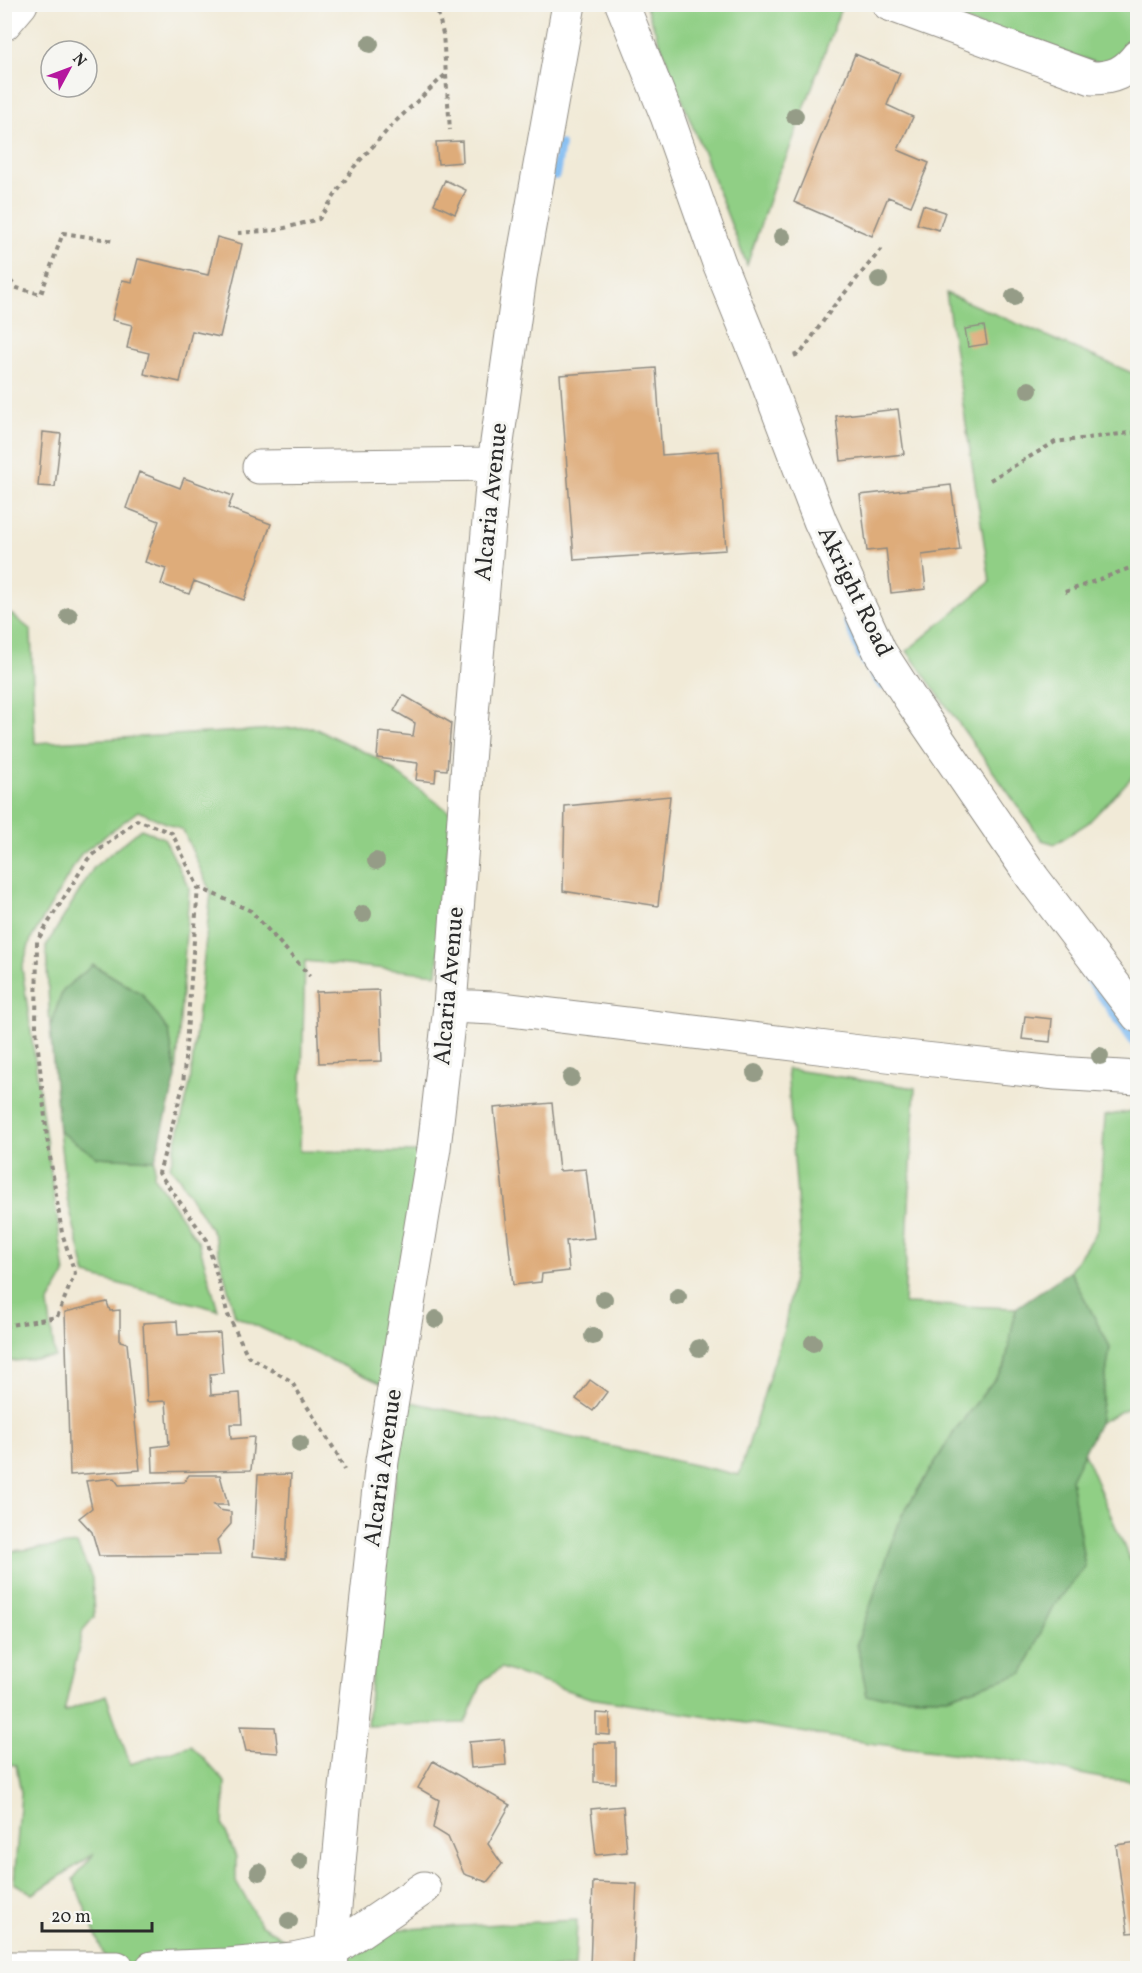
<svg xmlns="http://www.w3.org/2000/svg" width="1142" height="1973" font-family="Vollkorn,serif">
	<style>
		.green { fill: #90cf85; stroke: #5e7d58; stroke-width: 1.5 }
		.forest { fill: #74b272; stroke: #506e4e; stroke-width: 1.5 }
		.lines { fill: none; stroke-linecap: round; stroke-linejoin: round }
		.stream { stroke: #80bcf2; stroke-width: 10 }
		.building { fill: #deac7a }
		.minor-casing { stroke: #8e8a81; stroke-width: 35 }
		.path { stroke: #8e8a81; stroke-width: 4; stroke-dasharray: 4.5 4.5; stroke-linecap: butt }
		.minor { stroke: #fff; stroke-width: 33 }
		.tree { fill: #959c87 }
		.labels { text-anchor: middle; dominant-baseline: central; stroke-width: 6; stroke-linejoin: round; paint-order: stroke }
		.street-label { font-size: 24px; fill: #2b2b2b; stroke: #f6f6f2 }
	</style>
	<rect width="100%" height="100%" fill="#f6f6f2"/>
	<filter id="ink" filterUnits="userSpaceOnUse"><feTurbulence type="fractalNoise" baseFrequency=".0167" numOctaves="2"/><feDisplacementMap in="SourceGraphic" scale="12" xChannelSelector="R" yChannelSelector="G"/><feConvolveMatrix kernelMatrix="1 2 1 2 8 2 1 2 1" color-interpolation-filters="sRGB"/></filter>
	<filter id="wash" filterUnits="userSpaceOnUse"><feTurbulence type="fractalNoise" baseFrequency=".008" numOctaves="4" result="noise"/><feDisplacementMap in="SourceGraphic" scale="24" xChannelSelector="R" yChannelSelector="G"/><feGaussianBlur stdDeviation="1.35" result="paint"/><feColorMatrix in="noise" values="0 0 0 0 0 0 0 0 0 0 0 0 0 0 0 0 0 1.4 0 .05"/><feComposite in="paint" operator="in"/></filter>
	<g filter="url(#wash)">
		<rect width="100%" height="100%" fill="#f1ead7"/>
		<path class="green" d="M645,5H842L787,156L777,176L747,265Z
			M914,5H1137V68L1129,73Z
			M946,293L1137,375V772L1088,823L1055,844L1042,840L907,651L990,582Z
			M4,608L31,630L35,743L312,727L377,758L451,813L437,974L305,961L300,1151L424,1152L382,1384L235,1316L214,1235L178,1176L170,1167L190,1084L211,893L183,830L138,811L81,854L31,939L22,968L65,1274L48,1304L55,1357L5,1362V1275L9,1276L7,1245L4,1239Z
			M141,829L164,838L189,888L176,1077L169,1032L142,994L94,965L63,990L50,1027L46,946L94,867Z
			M787,1069L915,1088L904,1304L1016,1308L1005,1366L956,1429L902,1515L857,1643L867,1696L947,1697L1023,1673L1052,1608L1085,1567L1071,1479L1084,1453L1130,1560L1137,1568V1781L1106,1779L1015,1761L869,1743L590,1698L501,1668L483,1681L465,1723L367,1726L379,1590L407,1401L739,1475L785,1326L800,1235Z
			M1137,1110V1403L1099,1423L1110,1347L1070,1271L1098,1229L1105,1116Z
			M59,1131L97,1157L155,1160L154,1177L199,1243L218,1310L86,1275L67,1198Z
			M77,1544L92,1578L94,1617L83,1630L64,1712L106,1695L130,1764L191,1745L225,1782L223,1825L236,1857V1881L260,1924L315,1959L326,1968H109L73,1879L94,1854L33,1894L14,1883L21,1793L16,1765L5,1764L4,1552Z
			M577,1920L575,1968H349V1932Z"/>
		<path class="forest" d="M93,965L142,994L169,1032L176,1077L155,1160L97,1157L59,1131L50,1027L63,990Z
			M1070,1271L1110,1347L1099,1423L1071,1479L1085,1567L1052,1608L1023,1673L947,1697L867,1696L857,1643L902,1515L956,1429L1005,1366L1016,1308Z"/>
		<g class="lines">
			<path class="stream" d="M555,175L560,145
				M848,620L862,656L882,685
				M1087,975L1138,1047"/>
		</g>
		<g id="blocks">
			<path class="building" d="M855,54L900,73L887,105L913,117L898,150L929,163L911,206L888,197L872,236L794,202Z
				M462,141L463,162L438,164L436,142Z
				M445,180L466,190L455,214L434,204Z
				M923,205L945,212L939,230L917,224Z
				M217,237L242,244L220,337L192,331L180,382L144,374L149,353L127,348L132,325L112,320L122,280L132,282L138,259L208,275Z
				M984,326L987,344L968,347L965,329Z
				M656,368L662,455L719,451L726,550L574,560L560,375Z
				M898,409L904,454L841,461L836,416Z
				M43,432L61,434L55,487L38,486Z
				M139,472L180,488L184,478L233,496L228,508L271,524L244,600L194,581L189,594L161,584L166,569L145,562L159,521L126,508Z
				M951,485L960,550L922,555L926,589L891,593L886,549L867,551L860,495Z
				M403,695L451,723L447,770L436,769L435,782L416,780L418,763L377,758L379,732L413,736L415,723L394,711Z
				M670,796L658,906L563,891L565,806Z
				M379,990L382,1061L319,1063L316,992Z
				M1025,1016L1052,1019L1050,1042L1022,1039Z
				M552,1103L559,1171L586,1169L594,1238L566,1241L569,1271L542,1274L541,1282L513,1285L494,1108Z
				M107,1302L110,1311L120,1310V1341L127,1343L140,1470L70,1475L65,1312Z
				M177,1321L178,1335L220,1333L223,1373L210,1374L211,1395L240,1393L242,1424H230L231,1439L254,1437L251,1470L153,1472L152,1447L169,1445L166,1401L147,1402L143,1323Z
				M590,1380L607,1392L593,1411L576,1399Z
				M291,1474L286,1559L253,1556L258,1475Z
				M189,1475H220L228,1505H214L219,1510L231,1512V1524L217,1540L220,1555L99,1556L92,1532L79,1518L92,1508L86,1481L114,1478L119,1485L184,1482Z
				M596,1713L610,1714V1735L596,1734Z
				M240,1726L275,1727L278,1753L246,1751Z
				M504,1739L506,1765L471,1768L469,1742Z
				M594,1743H616V1783L594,1782Z
				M433,1761L510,1805L488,1844L502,1864L487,1882L464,1874L448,1837L433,1828L439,1800L418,1788Z
				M623,1806L627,1852L596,1855L591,1809Z
				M1138,1842V1932L1128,1933L1116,1845Z
				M593,1882L637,1884L633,1968H590Z"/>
		</g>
	</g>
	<g filter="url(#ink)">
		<use href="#blocks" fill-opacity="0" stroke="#8e8a81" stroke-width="1.5"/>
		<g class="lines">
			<g class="minor-casing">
				<path id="minor" d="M622,4L667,116L719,263L763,371L820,521L880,652L913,703L1033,878L1138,1016
					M889,4L1092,78C1113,78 1125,73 1138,56
					M4,24L21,4
					M259,467L494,464
					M450,1006L494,1008L868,1053L1056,1073L1138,1078
					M4,1968H117
					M152,1968L227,1965L293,1959L331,1951L424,1888
					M332,1968L331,1951L345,1797L382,1461L434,1148L450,1006L470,736L494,464L520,277L569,4"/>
			</g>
			<path class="path" d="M436,4L443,34L450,130
				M238,233L277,230L319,219L354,167L394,123L446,74
				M4,274L17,288L41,294L63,233L115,241
				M794,356L801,353L833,307L884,246
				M990,480L1055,442L1138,432
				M1065,592L1138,565
				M198,887L251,911L310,976
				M4,1326L57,1317L75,1273L62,1233L47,1138L36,1028L37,941L88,859L137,820L172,833L198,887L183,1086L159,1173L207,1240L228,1315L248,1356L291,1381L336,1452L344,1470"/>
			<use href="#minor" class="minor"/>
		</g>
		<g class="tree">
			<circle cx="370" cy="44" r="9"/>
			<circle cx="795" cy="116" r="9"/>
			<circle cx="782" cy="237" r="9"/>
			<circle cx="879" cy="280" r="9"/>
			<circle cx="1014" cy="297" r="9"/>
			<circle cx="1029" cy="390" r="9"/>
			<circle cx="69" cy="616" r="9"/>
			<circle cx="376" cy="861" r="9"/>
			<circle cx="363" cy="914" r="9"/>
			<circle cx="1100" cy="1056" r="9"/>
			<circle cx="755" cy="1073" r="9"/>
			<circle cx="571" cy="1078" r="9"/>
			<circle cx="678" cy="1297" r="9"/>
			<circle cx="604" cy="1299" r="9"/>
			<circle cx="436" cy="1319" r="9"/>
			<circle cx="593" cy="1336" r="9"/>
			<circle cx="813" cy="1343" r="9"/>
			<circle cx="699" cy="1348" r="9"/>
			<circle cx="300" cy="1444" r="9"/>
			<circle cx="300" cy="1861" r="9"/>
			<circle cx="259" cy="1872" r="9"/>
			<circle cx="289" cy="1921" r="9"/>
		</g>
	</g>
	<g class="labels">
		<g class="street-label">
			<text transform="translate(492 502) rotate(-84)">Alcaria Avenue</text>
			<text transform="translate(854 592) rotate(64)">Akright Road</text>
			<text transform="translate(450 986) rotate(-85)">Alcaria Avenue</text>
			<text transform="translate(384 1468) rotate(-82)">Alcaria Avenue</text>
		</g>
	</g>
	<rect width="1142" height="1973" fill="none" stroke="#f6f6f2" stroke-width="24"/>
	<g transform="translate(69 69) rotate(49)"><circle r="28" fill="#f6f6f2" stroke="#a5a5a2" stroke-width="1.5"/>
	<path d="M0-4.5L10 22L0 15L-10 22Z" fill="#b5179e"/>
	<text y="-9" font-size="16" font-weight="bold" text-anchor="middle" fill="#2b2b2b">N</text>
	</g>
	<path d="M42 1922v9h110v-9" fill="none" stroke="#2b2b2b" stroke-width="3"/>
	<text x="51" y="1922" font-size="18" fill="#2b2b2b" stroke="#f6f6f2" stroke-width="4.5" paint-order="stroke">20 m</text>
</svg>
